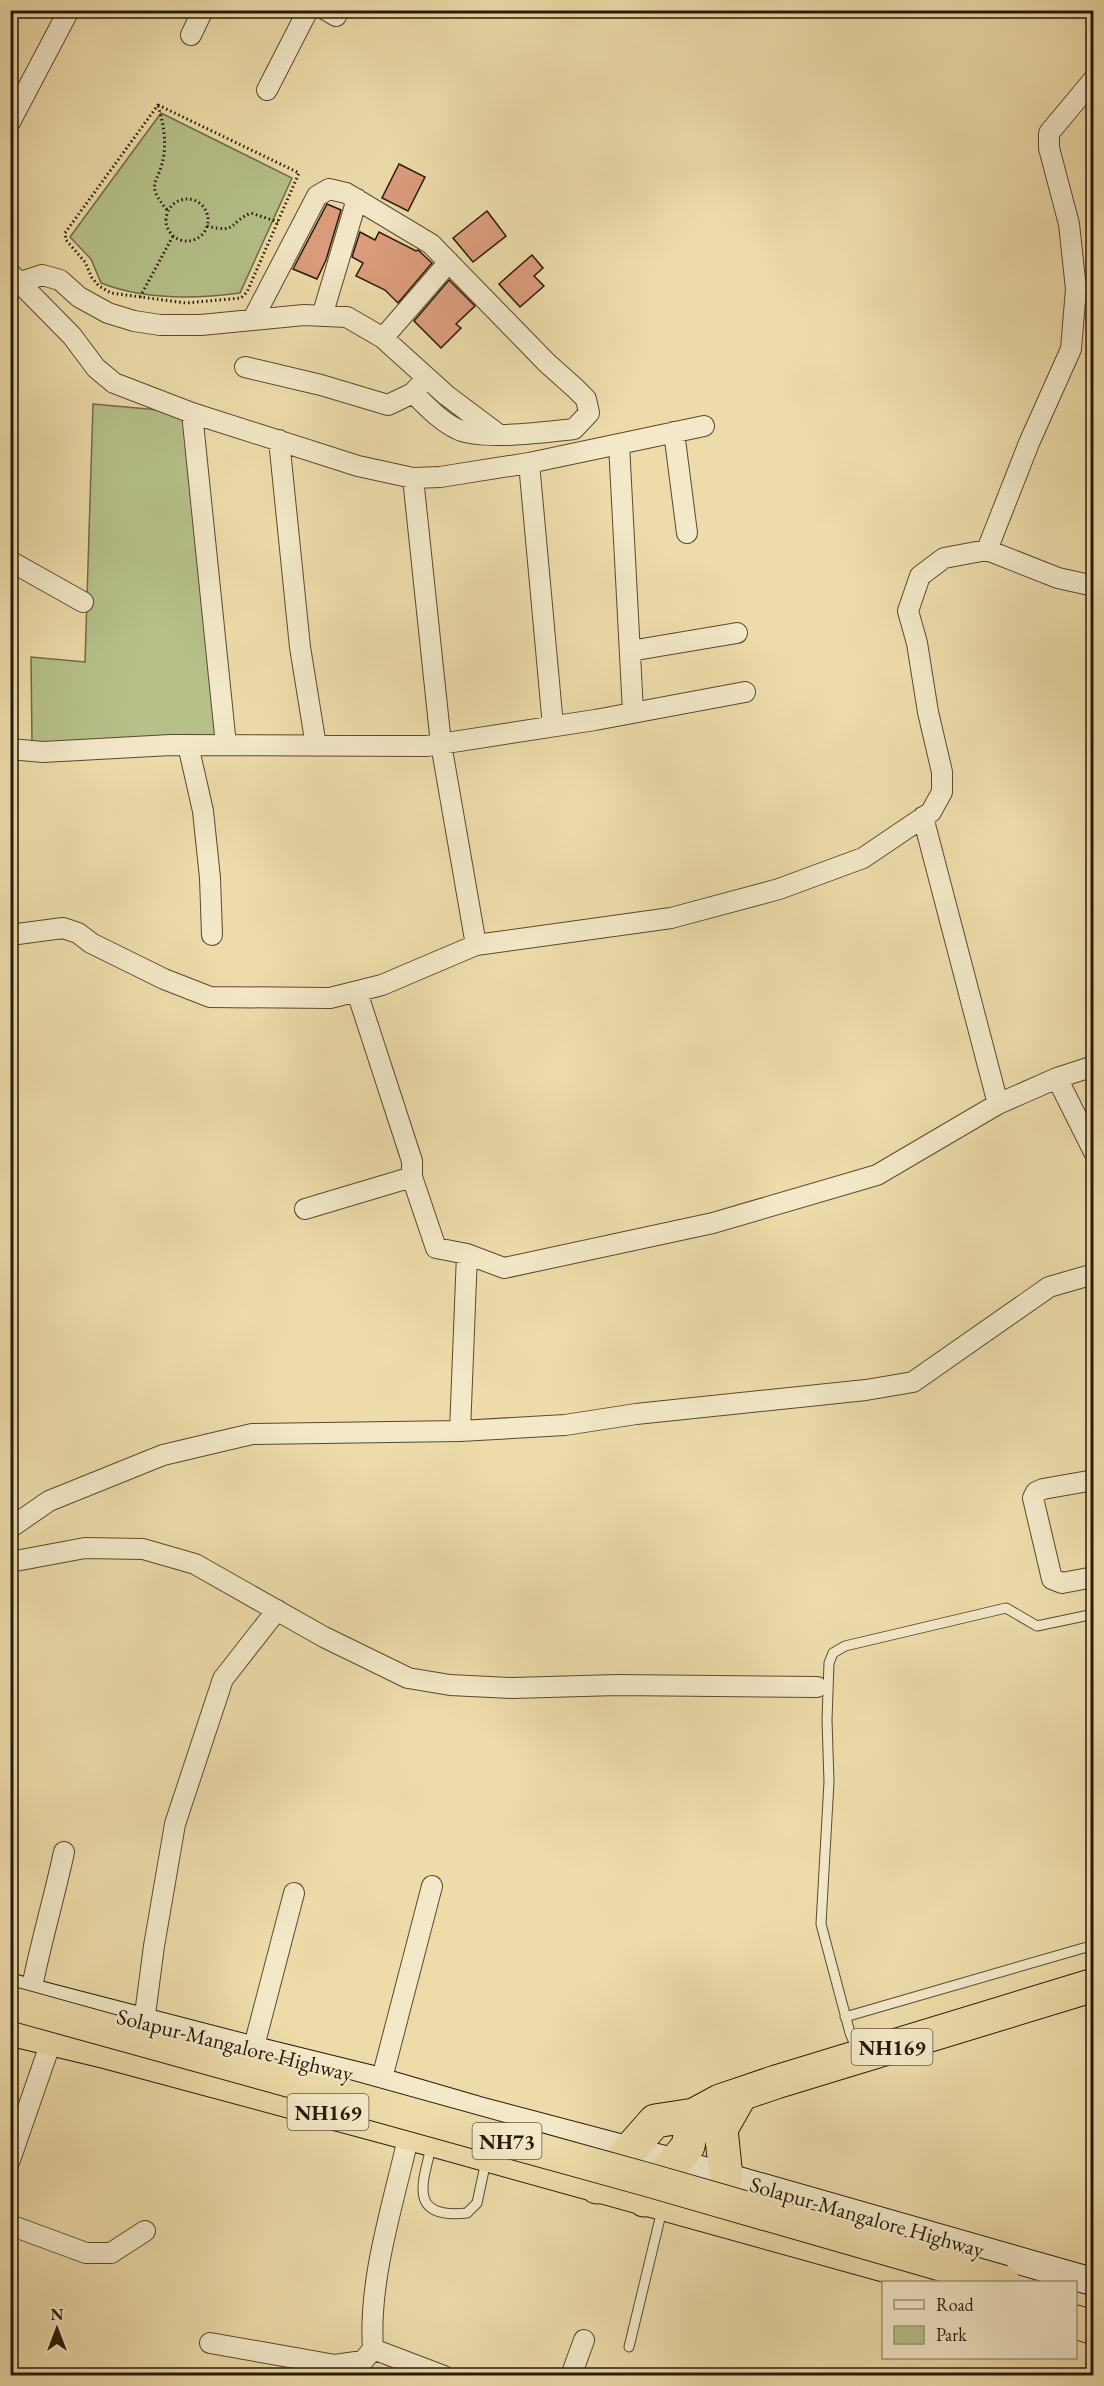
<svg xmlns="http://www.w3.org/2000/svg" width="1104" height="2386" font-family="'EB Garamond',serif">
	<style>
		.green { fill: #b6c18a; stroke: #706c49; stroke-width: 1.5 }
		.building { fill: #dc9d7d; stroke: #291808; stroke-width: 1.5 }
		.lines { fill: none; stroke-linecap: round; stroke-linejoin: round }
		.lane-casing { stroke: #5a4930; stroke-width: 11 }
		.street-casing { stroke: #5a4930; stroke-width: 22 }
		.secondary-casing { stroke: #291808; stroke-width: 29 }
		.highway-casing { stroke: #291808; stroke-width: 35 }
		.path { stroke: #291808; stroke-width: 3; stroke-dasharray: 1.5 3; stroke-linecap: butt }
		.lane { stroke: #f3e8c8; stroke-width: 9 }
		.street { stroke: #f3e8c8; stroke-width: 20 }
		.secondary { stroke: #f3e8c8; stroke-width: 27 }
		.highway { stroke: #eddcaa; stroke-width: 33 }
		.highway-bridge-casing { stroke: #291808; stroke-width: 35; stroke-linecap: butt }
		.highway-bridge { stroke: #eddcaa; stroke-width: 33 }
		.labels { text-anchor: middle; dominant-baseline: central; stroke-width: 4.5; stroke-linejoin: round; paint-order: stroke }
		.shield { fill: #f3e8c8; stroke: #665642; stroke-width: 1.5 }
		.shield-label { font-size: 21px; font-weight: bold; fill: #291808 }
		.street-label { font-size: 22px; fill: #291808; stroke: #f3e8c8 }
	</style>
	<rect width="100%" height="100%" fill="#eddcaa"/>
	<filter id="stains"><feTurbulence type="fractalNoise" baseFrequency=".00333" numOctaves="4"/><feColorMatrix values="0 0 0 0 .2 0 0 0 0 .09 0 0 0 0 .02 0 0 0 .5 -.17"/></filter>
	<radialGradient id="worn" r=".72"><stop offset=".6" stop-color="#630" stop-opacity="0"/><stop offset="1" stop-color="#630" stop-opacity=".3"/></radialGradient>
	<path class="green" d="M161,113L292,178L240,293C195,299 144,300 101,283L91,259L70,237Z
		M93,404L192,413L220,737L32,743L31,657L85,662Z"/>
	<path class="building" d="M399,164L425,177L408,211L382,198Z
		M327,204L341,210L326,260L317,279L293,269Z
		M487,211L506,236L473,262L453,238Z
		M360,232L375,240L379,232L416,251L418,250L432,263L398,303L385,290L356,276L363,263L352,257Z
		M532,255L543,268L534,276L544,286L520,307L499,284Z
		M449,280L475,306L456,324L461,328L441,348L414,321Z"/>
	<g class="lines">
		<g class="lane-casing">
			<path id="lane" d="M845,2017L1094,1945
				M858,2052L850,2033L821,1924L829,1782L827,1720L829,1663L833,1653L845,1646L1006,1608L1037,1626L1094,1614
				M432,2144C422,2184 408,2219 467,2213L477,2203L486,2161
				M629,2347L662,2210"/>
		</g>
		<g class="street-casing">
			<path id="street" d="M326,10L336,16
				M191,35L203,10
				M267,90L308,10
				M10,122L69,10
				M10,273L72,336L96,368L114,383L192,413L358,466L413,478L440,477L529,463L704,426
				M21,282L42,275L60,280L79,297L108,313L134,321L160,325H201L304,315L347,317L383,338L446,395L498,434
				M322,316L357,199
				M253,319L317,196L329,189L346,193L431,244L547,363L575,388L586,399L589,413L574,429C546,432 481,441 457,429C440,421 427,406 413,393
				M383,338L449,262
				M245,367L321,385L388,405L413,393L421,384
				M192,413L226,745
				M674,432L687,533
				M279,440L300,647L316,746
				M619,444L633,712
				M529,463L553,726
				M413,478L441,744L476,945
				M987,550L1029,443L1071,349L1076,289L1069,224L1049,148V133L1094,79
				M10,561L83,602
				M630,651L737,633
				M188,745L203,811L210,878L212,935
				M10,749L43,752L171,745L427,746L595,720L745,692
				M923,817L998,1104
				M10,935L63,928L78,933L91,943L164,979L210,997L330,998L382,985L476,945L671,918L779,889L863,858L931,812L942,792V772L928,712L917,643L908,611L920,576L944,558L987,550L1058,578L1094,586
				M357,992L412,1161V1177L436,1248L467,1254L504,1268L713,1223L877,1175L998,1104L1057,1078L1094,1066
				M1057,1078L1094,1152
				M305,1209L412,1177
				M460,1431L467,1254
				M1094,1480L1043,1489L1036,1492L1033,1498L1052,1579L1062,1583L1094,1577
				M10,1528L49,1501L163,1455L252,1434L460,1431L565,1425L636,1414L866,1390L913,1382L1049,1287L1094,1274
				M10,1562L85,1548L143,1549L195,1564L324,1637L408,1678L450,1685L512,1688L618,1685L817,1687
				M31,1992C40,1945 54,1899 64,1852
				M144,2022L154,1946L175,1824L223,1679L277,1610
				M253,2050L294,1893
				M381,2082L432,1886
				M10,2160L52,2039
				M10,2225L86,2253H111L145,2231
				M210,2343L335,2365L363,2361L373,2349C368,2279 394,2202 409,2134
				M373,2349L444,2376
				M571,2376L584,2340"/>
		</g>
		<g class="secondary-casing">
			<path id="secondary" d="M10,1987L253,2050L367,2078L477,2110L674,2162L1094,2282"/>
		</g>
		<g class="highway-casing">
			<path id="highway" d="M10,2029L107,2052L434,2140L945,2282
				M726,2177L721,2129L741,2094
				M597,2187L655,2121L694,2115L720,2101L776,2082L1094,1985
				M644,2200L688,2146L694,2115
				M1076,2322L1094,2328"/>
		</g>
		<path class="path" d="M158,105L299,173L247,292L241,298L186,303L111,293L99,286L92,278L85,262L66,240L65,233Z
			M158,106C163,121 166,138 164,154C160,184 143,182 168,211
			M166 220a21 21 0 1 1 42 0a21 21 0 1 1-42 0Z
			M207,226C238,234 229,222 251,213L278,222
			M140,297L173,236"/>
		<use href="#lane" class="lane"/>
		<use href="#street" class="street"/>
		<use href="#secondary" class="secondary"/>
		<use href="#highway" class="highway"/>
		<g class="highway-bridge-casing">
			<path id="highway-bridge" d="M10,2003L645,2179L1003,2282"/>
		</g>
		<use href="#highway-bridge" class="highway-bridge"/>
	</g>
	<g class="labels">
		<g class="shield">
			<rect x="851.5" y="2029" width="81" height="36" rx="4.5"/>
			<rect x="287.5" y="2094" width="81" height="36" rx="4.5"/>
			<rect x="472.5" y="2123" width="69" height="36" rx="4.5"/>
		</g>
		<g class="shield-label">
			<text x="892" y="2047">NH169</text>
			<text x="328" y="2112">NH169</text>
			<text x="507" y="2141">NH73</text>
		</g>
		<g class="street-label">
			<text transform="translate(235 2045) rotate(14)">Solapur-Mangalore Highway</text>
			<text transform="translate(867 2217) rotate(16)">Solapur-Mangalore Highway</text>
		</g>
	</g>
	<rect width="1104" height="2386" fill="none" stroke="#eddcaa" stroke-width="36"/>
	<rect x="12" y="12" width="1080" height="2362" fill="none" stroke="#291808" stroke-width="3"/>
	<rect x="18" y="18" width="1068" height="2350" fill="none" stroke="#291808" stroke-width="1.5"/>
	<rect x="882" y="2281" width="195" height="78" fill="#f3e8c8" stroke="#a2957b" stroke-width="1.5"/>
	<rect x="894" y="2300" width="30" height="9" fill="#f3e8c8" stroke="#a2957b" stroke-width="1.5"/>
	<text x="936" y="2311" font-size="18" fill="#291808">Road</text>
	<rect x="894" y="2326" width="30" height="18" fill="#b6c18a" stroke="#a2957b" stroke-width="1.5"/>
	<text x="936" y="2341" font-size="18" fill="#291808">Park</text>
	<g transform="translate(57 2329)" stroke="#f3e8c8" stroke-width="4.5" paint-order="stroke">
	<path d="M0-4.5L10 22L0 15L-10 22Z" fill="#291808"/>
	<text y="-9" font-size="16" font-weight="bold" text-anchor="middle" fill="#291808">N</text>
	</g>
	<rect width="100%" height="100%" filter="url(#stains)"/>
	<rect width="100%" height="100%" fill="url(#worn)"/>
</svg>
